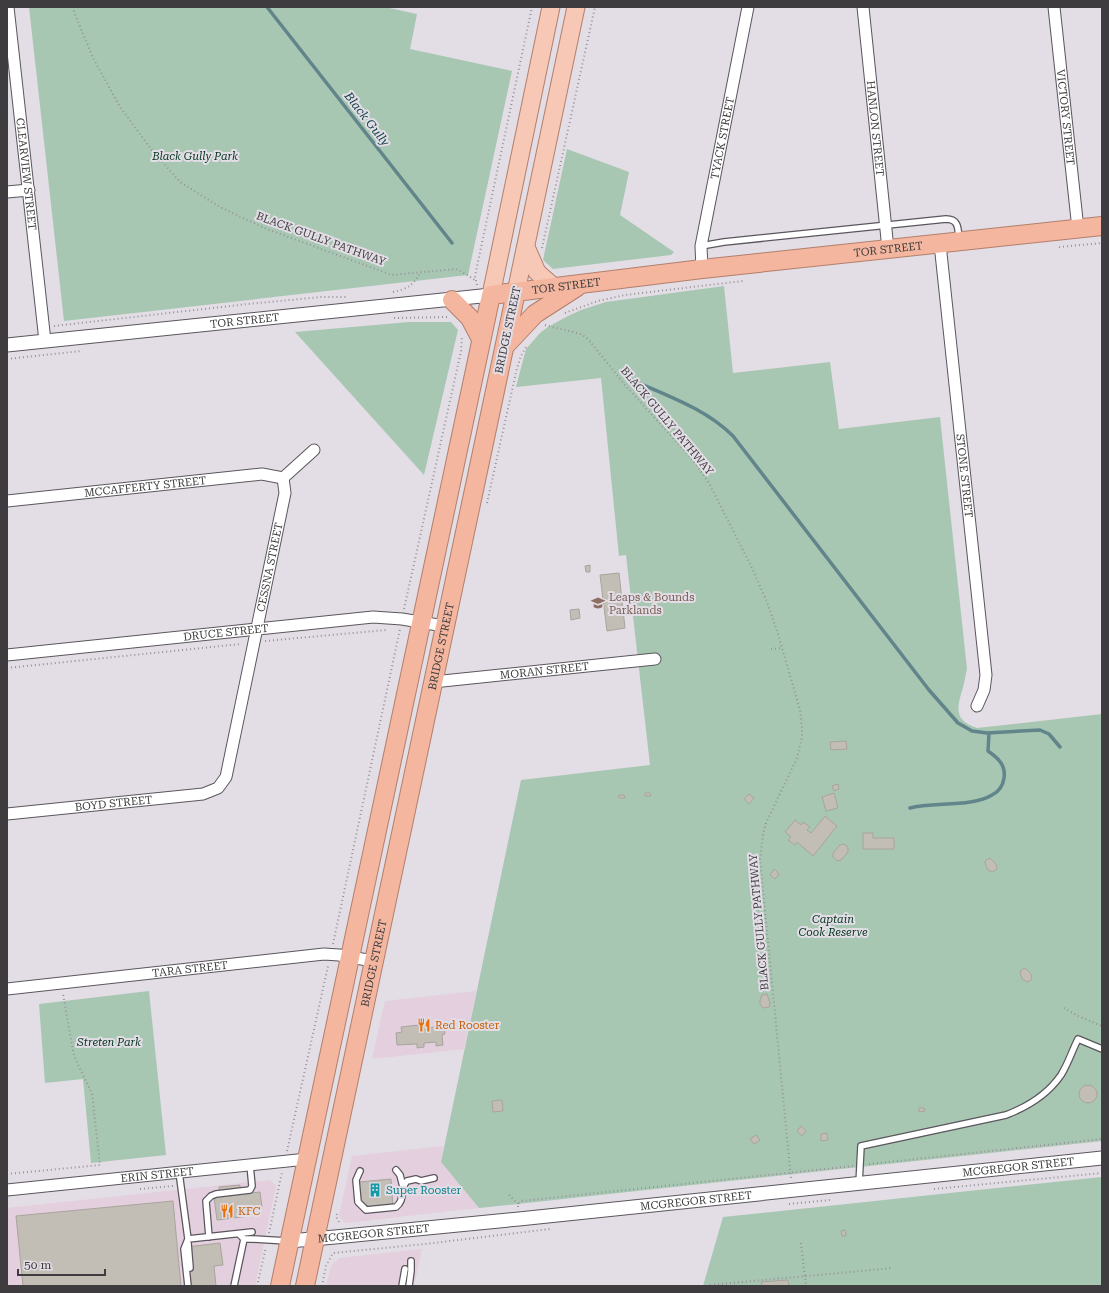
<svg xmlns="http://www.w3.org/2000/svg" width="1109" height="1293" font-family="'Roboto Serif',serif">
	<style>
		.commercial { fill: #e3cfde }
		.green { fill: #a7c7b2 }
		.lines { fill: none; stroke-linecap: round; stroke-linejoin: round }
		.stream { stroke: #61858b; stroke-width: 3.5 }
		.building { fill: #c2bdb5; stroke: #a9a49d }
		.service-casing { stroke: #5b565d; stroke-width: 8 }
		.minor-casing { stroke: #5b565d; stroke-width: 13 }
		.tertiary-casing { stroke: #5b565d; stroke-width: 15 }
		.primary-casing { stroke: #b27f6c; stroke-width: 19 }
		.trunk-casing { stroke: #b27f6c; stroke-width: 20 }
		.path { stroke: #969298; stroke-width: 2; stroke-dasharray: 1 3; stroke-linecap: butt }
		.service { stroke: #fff; stroke-width: 5.5 }
		.minor { stroke: #fff; stroke-width: 11 }
		.tertiary { stroke: #fff; stroke-width: 13 }
		.primary { stroke: #f7c8b6; stroke-width: 17 }
		.trunk { stroke: #f4b69e; stroke-width: 18 }
		.labels { text-anchor: middle; dominant-baseline: central; stroke-width: 4; stroke-linejoin: round; paint-order: stroke }
		.street-label { font-size: 11px; fill: #3e3c3f; stroke: #e3dde5 }
		.park-label { font-size: 11px; font-style: italic; fill: #01351d; stroke: #e3dde5 }
		.education-label { font-size: 11px; fill: #785e54; stroke: #e3dde5; text-anchor: start }
		.food-label { font-size: 11px; fill: #c56008; stroke: #e3dde5; text-anchor: start }
		.culture-label { font-size: 11px; fill: #0d838f; stroke: #e3dde5; text-anchor: start }
		.water-label { font-size: 12px; font-style: italic; fill: #0f4046; stroke: #e3dde5 }
	</style>
	<rect width="100%" height="100%" fill="#e3dde5"/>
	<path class="commercial" d="M476,991L464,1049L372,1059L385,1001Z
		M443,1146L441,1162L479,1208L345,1223L339,1216L352,1156Z
		M270,1180L276,1186L255,1286H7V1208Z
		M422,1249L414,1286H326L331,1266L339,1258Z"/>
	<path class="green" d="M29,7H385L417,14L410,49L512,71L468,275L64,321Z
		M567,149L629,172L620,215L674,252L671,255L553,269L543,260Z
		M724,286L733,373L830,362L839,429L940,417L967,669C965,677 964,686 961,694C956,712 957,721 977,728L1102,714V1141L479,1208L441,1162L521,780L650,765L626,555L619,556L601,378L516,387L526,349L540,333L548,327L566,317L581,310L606,302Z
		M409,322H451L458,330L424,475L295,332Z
		M149,991L166,1155L91,1163L83,1079L45,1083L39,1004Z
		M1102,1177V1286H703L723,1217Z"/>
	<g class="lines">
		<path class="stream" d="M267,7L452,243
			M630,379C665,395 705,408 733,436L929,690L958,723L972,731L987,733L1040,730L1049,734L1060,747
			M910,808C933,802 973,807 992,795C998,792 1003,786 1004,778C1006,765 998,758 988,751L989,733"/>
	</g>
	<path class="building" d="M590,565V572H586L585,566Z
		M619,573L625,628L607,631L600,575Z
		M579,609L580,618L571,620L570,610Z
		M846,741L847,749L831,750L830,742Z
		M838,784L839,789L834,791L832,786Z
		M645,793H650L651,796H645Z
		M834,793L838,808L826,811L822,797Z
		M749,794L754,798L749,804L744,799Z
		M619,795H624L625,798H619Z
		M825,816L837,826L813,856L797,842L795,845L788,840L791,837L785,832L795,820L801,825L803,822L810,827L807,830L811,833Z
		M863,833H873V838H894V849H863Z
		M844,844L848,847V852L841,860L837,861L833,857V853L840,845Z
		M990,858L996,864L997,869L992,872L988,870L986,866L985,861Z
		M774,869L779,874L775,879L770,875Z
		M1025,968L1031,974L1032,979L1028,982L1023,980L1021,976L1020,971Z
		M767,994L770,1003L769,1007L763,1008L760,1004V1000L762,995Z
		M427,1024V1028L444,1026L445,1034L442,1035L443,1045L436,1046V1042L424,1043V1047L417,1048V1044L397,1045L396,1033L402,1032L401,1027Z
		M1079 1094a9 9 0 1 1 18 0a9 9 0 1 1-18 0Z
		M502,1100L503,1111L493,1112L492,1101Z
		M919,1108H924L925,1111L919,1112Z
		M801,1126L806,1131L802,1136L797,1131Z
		M827,1133L828,1140L821,1141V1134Z
		M756,1135L760,1140L754,1144L750,1139Z
		M391,1179L393,1207L372,1209L358,1198L359,1182Z
		M240,1185L241,1194L260,1192L262,1207L248,1209L249,1216L217,1220L214,1197L220,1196L219,1187Z
		M173,1201L181,1286H23L16,1216Z
		M845,1230L846,1236H842L841,1231Z
		M220,1243L223,1265L214,1266L216,1286H191L186,1247Z
		M788,1280L789,1286H762L761,1282Z"/>
	<g class="lines">
		<g class="service-casing">
			<path id="service" d="M701,246L724,242L946,219C959,219 958,229 959,239
				M396,1170L400,1175L403,1187
				M360,1171L356,1180L358,1202L366,1210L396,1207C406,1199 399,1189 407,1181L416,1179L421,1181L434,1178
				M179,1172L188,1239L252,1232
				M859,1184L861,1146L1006,1115C1027,1107 1048,1094 1061,1075C1068,1064 1072,1051 1078,1039L1102,1049
				M209,1237L206,1201L211,1196L216,1194L250,1190L252,1186L250,1165
				M188,1239L184,1249L188,1286
				M244,1239H252L287,1241
				M188,1243L190,1268
				M234,1286L244,1239L239,1234
				M402,1286L405,1269
				M409,1286L411,1271V1261"/>
		</g>
		<g class="minor-casing">
			<g id="minor">
				<path id="s1" d="M8,7L45,341"/>
				<path id="s2" d="M863,7L888,249"/>
				<path id="s3" d="M1054,7L1078,229"/>
				<path d="M7,192L29,190"/>
				<path id="s4" d="M940,244L986,675L984,690L977,706"/>
				<path id="s5" d="M702,269L701,246L748,7"/>
				<path d="M283,478L314,450"/>
				<path id="s6" d="M7,501L262,474L283,478"/>
				<path id="s7" d="M7,655L373,617L402,619L444,626"/>
				<path id="s8" d="M433,682L655,659"/>
				<path id="s9" d="M7,814L203,794L218,788L226,777L285,493L283,478"/>
				<path id="s10" d="M7,989L324,954L339,955L373,961"/>
				<path id="s11" d="M7,1190L307,1159"/>
			</g>
		</g>
		<g class="tertiary-casing">
			<g id="tertiary">
				<path id="s12" d="M7,345L491,295"/>
				<path id="s13" d="M289,1241L335,1237L519,1219L1102,1158"/>
			</g>
		</g>
		<g class="primary-casing">
			<path id="primary" d="M526,247L537,272L554,287
				M516,292L576,7
				M491,295L551,7"/>
		</g>
		<g class="trunk-casing">
			<g id="trunk">
				<path d="M452,300L470,318L481,339"/>
				<path d="M505,346L535,314L577,287"/>
				<path id="s14" d="M280,1286L491,295L702,269L1102,226"/>
				<path id="s15" d="M305,1286L516,292"/>
			</g>
		</g>
		<path class="path" d="M72,7L93,58L120,107L151,149L180,182L220,207L264,228L392,275L456,269L469,276L476,281
			M1059,247L1102,243
			M542,248L595,7
			M477,285L475,276L532,7
			M393,292C408,289 413,285 421,272
			M565,313L598,301L625,295L743,281
			M394,318L448,317
			M545,325L581,334L588,339L625,385L692,459L709,483L752,568L767,602L778,634L800,710L802,728V737L797,758L766,823L763,835L760,859L791,1179
			M54,326L248,304L321,297H346
			M7,359L81,351
			M487,503L517,368L521,356L527,345
			M404,609L461,351L462,336
			M265,641L386,630
			M771,649L782,648
			M7,668L241,644
			M333,944L400,629
			M1064,1008L1078,1016L1102,1026
			M287,1151L328,966
			M869,1164L1102,1139
			M7,1174L100,1165L92,1094L74,1056L63,994
			M140,1189L173,1186
			M934,1189L1102,1173
			M509,1195L518,1204
			M789,1204L830,1200
			M518,1207V1204L521,1201L853,1166
			M337,1214L336,1216L339,1222
			M269,1233L282,1172
			M801,1243L806,1286
			M710,1285L893,1268
			M257,1286L266,1247
			M322,1286L326,1266L333,1253L425,1244L550,1229"/>
		<use href="#service" class="service"/>
		<use href="#minor" class="minor"/>
		<use href="#tertiary" class="tertiary"/>
		<use href="#primary" class="primary"/>
		<use href="#trunk" class="trunk"/>
	</g>
	<defs>
		<g id="school-bare" transform="scale(1.08)"><path d="M0-5L7-2L0 1L-7-2ZM-4 1L0 2.5L4 1V4Q0 6-4 4Z" fill="#8d6e63" stroke="#e3dde5" stroke-width="2.5" paint-order="stroke"/></g>
		<g id="restaurant-bare" transform="scale(1.08)"><path d="M-5-6h1v4h1v-4h1v4h1v-4h1v5L-1.5 .5V6h-2V.5L-5-1ZM5-6V6H3V1.5H1.5Q1.5-4 5-6Z" fill="#e8710a" stroke="#e3dde5" stroke-width="2.5" paint-order="stroke"/></g>
		<g id="building-bare" transform="scale(1.08)"><path d="M-4-6H4V6H1V3H-1V6H-4ZM-2.5-4.3h1.7v1.8h-1.7ZM.8-4.3h1.7v1.8H.8ZM-2.5-1h1.7V.8h-1.7ZM.8-1h1.7V.8H.8Z" fill="#0f9aa8" stroke="#e3dde5" stroke-width="2.5" paint-order="stroke"/></g>
	</defs>
	<g fill-rule="evenodd">
		<use href="#school-bare" x="598" y="603"/>
		<use href="#restaurant-bare" x="424" y="1025"/>
		<use href="#building-bare" x="375" y="1190"/>
		<use href="#restaurant-bare" x="227" y="1211"/>
	</g>
	<g class="labels">
		<g class="street-label">
			<text stroke="none"><textPath href="#s3" startOffset="111">VICTORY STREET</textPath></text>
			<text stroke="none"><textPath href="#s2" startOffset="122">HANLON STREET</textPath></text>
			<text stroke="none"><textPath href="#s5" startOffset="133">TYACK STREET</textPath></text>
			<text stroke="none"><textPath href="#s1" startOffset="168">CLEARVIEW STREET</textPath></text>
			<text transform="translate(321 239) rotate(20)">BLACK GULLY PATHWAY</text>
			<text stroke="none"><textPath href="#s14" startOffset="1413">TOR STREET</textPath></text>
			<text stroke="none"><textPath href="#s14" startOffset="1089">TOR STREET</textPath></text>
			<text stroke="none"><textPath href="#s12" startOffset="239">TOR STREET</textPath></text>
			<text transform="translate(508 330) rotate(-78)">BRIDGE STREET</text>
			<text transform="translate(667 421) rotate(50)">BLACK GULLY PATHWAY</text>
			<text stroke="none"><textPath href="#s4" startOffset="233">STONE STREET</textPath></text>
			<text stroke="none"><textPath href="#s6" startOffset="139">MCCAFFERTY STREET</textPath></text>
			<text stroke="none"><textPath href="#s9" startOffset="441">CESSNA STREET</textPath></text>
			<text stroke="none"><textPath href="#s7" startOffset="220">DRUCE STREET</textPath></text>
			<text stroke="none"><textPath href="#s15" startOffset="654">BRIDGE STREET</textPath></text>
			<text stroke="none"><textPath href="#s8" startOffset="112">MORAN STREET</textPath></text>
			<text stroke="none"><textPath href="#s9" startOffset="107">BOYD STREET</textPath></text>
			<text transform="translate(759 922) rotate(-95)">BLACK GULLY PATHWAY</text>
			<text stroke="none"><textPath href="#s15" startOffset="330">BRIDGE STREET</textPath></text>
			<text stroke="none"><textPath href="#s10" startOffset="184">TARA STREET</textPath></text>
			<text stroke="none"><textPath href="#s13" startOffset="733">MCGREGOR STREET</textPath></text>
			<text stroke="none"><textPath href="#s11" startOffset="151">ERIN STREET</textPath></text>
			<text stroke="none"><textPath href="#s13" startOffset="409">MCGREGOR STREET</textPath></text>
			<text stroke="none"><textPath href="#s13" startOffset="85">MCGREGOR STREET</textPath></text>
		</g>
		<g class="park-label">
			<text x="195" y="156">Black Gully Park</text>
			<text x="833" y="919">Captain<tspan x="833" dy="13">Cook Reserve</tspan></text>
			<text x="109" y="1042">Streten Park</text>
		</g>
		<g class="education-label">
			<text x="609" y="597">Leaps &amp; Bounds<tspan x="609" dy="13">Parklands</tspan></text>
		</g>
		<g class="food-label">
			<text x="435" y="1025">Red Rooster</text>
			<text x="238" y="1211">KFC</text>
		</g>
		<g class="culture-label">
			<text x="386" y="1190">Super Rooster</text>
		</g>
		<g class="water-label">
			<text transform="translate(367 119) rotate(52)">Black Gully</text>
		</g>
	</g>
	<rect width="1109" height="1293" fill="none" stroke="#3e3c3f" stroke-width="16"/>
	<path d="M18 1269v6h87v-6" fill="none" stroke="#3e3c3f" stroke-width="2"/>
	<text x="24" y="1269" font-size="12" fill="#3e3c3f" stroke="#e3dde5" stroke-width="3" paint-order="stroke">50 m</text>
</svg>
